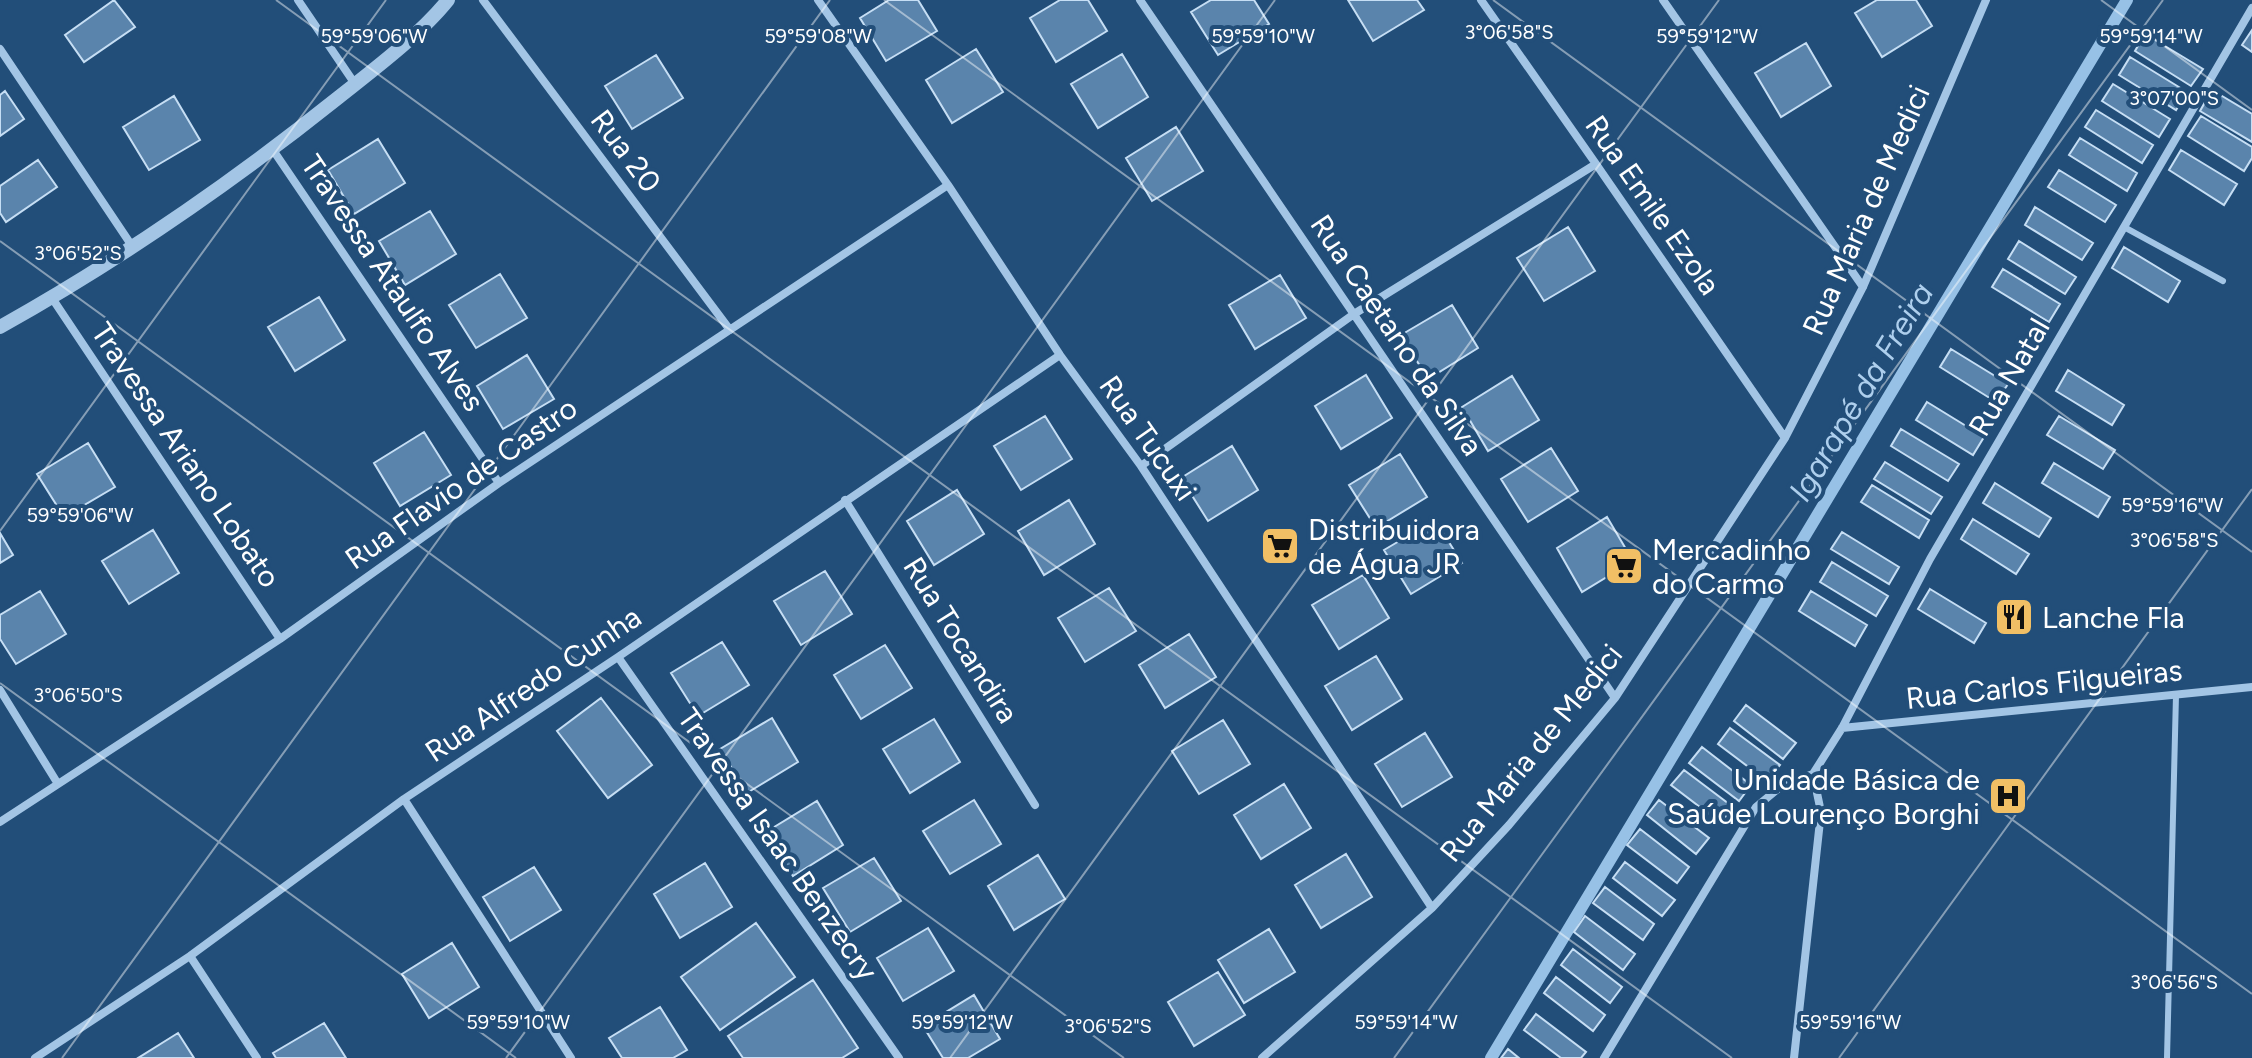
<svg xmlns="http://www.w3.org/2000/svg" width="2252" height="1058" font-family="Figtree,sans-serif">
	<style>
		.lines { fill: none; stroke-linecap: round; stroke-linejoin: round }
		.stream { stroke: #97c1e6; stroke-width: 12 }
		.building { fill: #5a84ac; stroke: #c6def4; stroke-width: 2 }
		.service { stroke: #a3c5e5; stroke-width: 6 }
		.minor { stroke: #a3c5e5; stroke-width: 8 }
		.tertiary { stroke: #a3c5e5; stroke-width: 14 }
		.ticks { fill: none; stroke: #fff; stroke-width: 2; stroke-opacity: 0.45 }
		.labels { text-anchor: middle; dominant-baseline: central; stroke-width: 8; stroke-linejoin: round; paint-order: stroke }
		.street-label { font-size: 30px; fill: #fff; stroke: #224e79 }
		.poi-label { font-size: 30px; fill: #fff; stroke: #224e79; text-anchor: start }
		.water-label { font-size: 32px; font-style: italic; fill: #aecfed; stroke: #224e79 }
		.ticks-label { font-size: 20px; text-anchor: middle; fill: #fff; stroke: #224e79; stroke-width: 8; stroke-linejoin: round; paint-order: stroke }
	</style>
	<rect width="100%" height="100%" fill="#224e79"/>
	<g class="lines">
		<path class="stream" d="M1491,1058L2127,0"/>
	</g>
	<path class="building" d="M114,0L135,27L84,62L65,35Z
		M889,0H918L937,31L886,61L860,18Z
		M1060,0H1088L1107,31L1056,62L1030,18Z
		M1211,0H1254L1269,24L1218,55L1191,12Z
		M1348,0H1417L1424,10L1373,41Z
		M1877,0H1916L1932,26L1882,57L1855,13Z
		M2252,30V52L2242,45Z
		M2145,34L2203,69L2191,86L2135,51Z
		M1806,43L1831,86L1781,117L1755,73Z
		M976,49L1003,92L952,123L926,80Z
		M1122,54L1148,97L1098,128L1071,84Z
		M656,55L683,98L632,129L605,86Z
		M2130,57L2187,92L2176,110L2119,75Z
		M2113,84L2170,119L2159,137L2102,101Z
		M2212,90L2252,114V142L2200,111Z
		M5,91L24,119L0,136V95Z
		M174,96L200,140L149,170L123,127Z
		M2096,110L2153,145L2142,163L2085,127Z
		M2201,116L2252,147V158L2244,171L2188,136Z
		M1176,127L1203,171L1152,201L1126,158Z
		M2080,138L2137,173L2127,191L2069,155Z
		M378,139L405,183L354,214L328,170Z
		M2181,150L2237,184L2224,205L2169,170Z
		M38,160L57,187L6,222L0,213V186Z
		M2059,170L2116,205L2105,222L2048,187Z
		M2035,207L2093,243L2082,260L2025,225Z
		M430,211L456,254L405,285L379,241Z
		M1568,227L1595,271L1544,301L1517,258Z
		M2019,241L2076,277L2065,294L2008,259Z
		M2124,247L2180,281L2168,302L2112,268Z
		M2003,269L2060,304L2049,322L1992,287Z
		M500,274L527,318L476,348L449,305Z
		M1280,275L1306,318L1255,349L1229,305Z
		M319,297L345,340L295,371L268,327Z
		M1452,305L1478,348L1428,379L1401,335Z
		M1951,349L2008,384L1996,402L1940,367Z
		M527,355L554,399L503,429L477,386Z
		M2068,370L2124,405L2112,425L2056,391Z
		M1366,375L1392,418L1341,449L1315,406Z
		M1512,376L1539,420L1488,451L1462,407Z
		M1927,402L1984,437L1973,455L1916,420Z
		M1045,416L1072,459L1021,490L994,446Z
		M2059,416L2115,450L2103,469L2047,435Z
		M1901,429L1959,464L1948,481L1891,446Z
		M424,432L451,475L400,506L374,463Z
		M88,443L115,487L64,517L37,474Z
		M1232,446L1258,490L1208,521L1181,478Z
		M1551,448L1578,491L1528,522L1501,479Z
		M1400,454L1427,497L1376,528L1349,485Z
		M1885,462L1942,497L1931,514L1874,479Z
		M2054,463L2110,497L2098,517L2042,483Z
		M1995,483L2051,518L2039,537L1983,503Z
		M1872,485L1929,520L1919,538L1861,502Z
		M957,490L984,534L934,565L907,521Z
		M1069,500L1095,544L1044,575L1018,531Z
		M1607,517L1633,561L1582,592L1557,548Z
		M1973,519L2029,554L2016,574L1961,539Z
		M1435,520L1462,563L1411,594L1384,550Z
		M153,530L179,573L129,604L102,561Z
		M1842,532L1899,567L1889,584L1831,549Z
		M0,533L13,555L0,563Z
		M1832,562L1888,596L1876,616L1820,582Z
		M825,571L852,614L801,645L774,601Z
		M1363,575L1389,618L1339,649L1312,605Z
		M1109,588L1136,631L1085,662L1058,618Z
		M1930,589L1986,623L1974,643L1918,609Z
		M40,591L66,634L16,664L0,639V615Z
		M1811,591L1867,625L1855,646L1799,611Z
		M1189,634L1216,677L1165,708L1139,665Z
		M722,642L749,685L698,716L671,673Z
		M885,645L912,688L861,719L834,675Z
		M1376,656L1402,699L1352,730L1325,686Z
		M601,698L652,765L608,798L557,731Z
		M1746,705L1796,743L1783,759L1734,721Z
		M772,718L798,762L747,793L720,749Z
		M934,719L960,762L910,793L883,749Z
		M1223,720L1250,764L1199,794L1172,751Z
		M1730,728L1780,765L1767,781L1718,744Z
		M1425,733L1452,777L1402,807L1375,764Z
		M1702,747L1751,785L1739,801L1689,763Z
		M1684,770L1733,807L1721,823L1671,785Z
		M1284,784L1311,828L1261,859L1234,815Z
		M974,800L1001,844L950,874L923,831Z
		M1659,800L1709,838L1696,854L1647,815Z
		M817,801L843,845L793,876L766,832Z
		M1640,829L1689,867L1677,883L1627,845Z
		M1346,854L1372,897L1321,928L1295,885Z
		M1038,855L1065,899L1014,930L988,886Z
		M874,858L901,901L850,932L823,888Z
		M1625,862L1675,900L1662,916L1613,878Z
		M705,863L732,907L680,938L654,894Z
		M534,867L561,910L510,941L483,897Z
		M1605,887L1654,924L1643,940L1593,903Z
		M1585,916L1635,954L1623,970L1574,932Z
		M756,923L795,977L720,1030L681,977Z
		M928,928L954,971L903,1001L877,958Z
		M1269,929L1295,972L1244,1003L1218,960Z
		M452,943L479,987L429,1018L402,974Z
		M1573,949L1622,987L1610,1003L1561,965Z
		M1218,972L1245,1015L1194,1046L1168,1002Z
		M1556,977L1605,1015L1593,1031L1544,993Z
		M813,980L858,1048L842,1058H743L728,1036Z
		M974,995L1000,1039L968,1058H943L923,1026Z
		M660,1007L687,1050L673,1058H622L609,1038Z
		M1536,1014L1586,1052L1581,1058H1561L1524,1030Z
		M324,1023L346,1058H276L273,1053Z
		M178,1033L194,1058H138Z
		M1508,1049L1519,1058H1501Z"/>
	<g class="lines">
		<path class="service" d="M2124,227L2223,281
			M2167,1058L2176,695"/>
		<path class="minor" d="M298,0L355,84
			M483,0L730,330
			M818,0L948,185L1060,355L1141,466L1432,908
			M1140,0L1615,698
			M1481,0L1596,164L1785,438
			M1663,0L1863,287
			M0,49L132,246
			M273,150L499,483
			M52,298L280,639
			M1141,466L1354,314L1596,164
			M845,500L1035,805
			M618,657L899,1058
			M0,690L58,784
			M1842,728L2252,687
			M1813,774L1842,728L1930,559L2252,8
			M404,799L571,1058
			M0,822L280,639L499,483L948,185
			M190,956L257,1058
			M35,1058L190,956L404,799L618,657L1060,355
			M1262,1058L1432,908L1509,825L1615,698L1785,438L1863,287L1986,0
			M1604,1058L1756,807L1785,783L1813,774
			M1794,1058L1821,812L1813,774"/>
		<path class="tertiary" d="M0,327C118,261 234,181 339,97C373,70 421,34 448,0"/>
	</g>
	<path class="ticks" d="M276,0L1732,1058M884,0L2252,994M1493,0L2252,552M2101,0L2252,110M0,241L1124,1058M0,531L386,0M0,683L516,1058M62,1058L830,0M506,1058L1275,0M950,1058L1719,0M1394,1058L2163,0M1839,1058L2252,489"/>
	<defs>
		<g id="supermarket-square" transform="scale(2)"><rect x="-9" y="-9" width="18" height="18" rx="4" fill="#f1bf65" stroke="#224e79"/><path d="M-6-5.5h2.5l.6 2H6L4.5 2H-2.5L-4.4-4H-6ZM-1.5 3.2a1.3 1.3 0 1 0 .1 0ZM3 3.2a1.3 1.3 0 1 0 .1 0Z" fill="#111"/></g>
		<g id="restaurant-square" transform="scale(2)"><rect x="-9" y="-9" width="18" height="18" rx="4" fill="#f1bf65" stroke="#224e79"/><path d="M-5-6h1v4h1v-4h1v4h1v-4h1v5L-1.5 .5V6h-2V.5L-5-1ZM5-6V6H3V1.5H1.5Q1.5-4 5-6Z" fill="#111"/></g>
		<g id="hospital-square" transform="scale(2)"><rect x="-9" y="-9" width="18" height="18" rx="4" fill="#f1bf65" stroke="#224e79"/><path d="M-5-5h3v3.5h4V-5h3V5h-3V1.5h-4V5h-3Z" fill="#111"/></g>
	</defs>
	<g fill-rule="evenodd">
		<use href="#supermarket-square" x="1280" y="546"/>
		<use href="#supermarket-square" x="1624" y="566"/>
		<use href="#restaurant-square" x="2014" y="617"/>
		<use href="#hospital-square" x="2008" y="796"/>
	</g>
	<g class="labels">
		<g class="street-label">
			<text transform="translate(626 151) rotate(53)">Rua 20</text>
			<text transform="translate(1653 205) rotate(55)">Rua Emile Ezola</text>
			<text transform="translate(1866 210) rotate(-66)">Rua Maria de Medici</text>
			<text transform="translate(393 283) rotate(56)">Travessa Ataulfo Alves</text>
			<text transform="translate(1397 335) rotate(56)">Rua Caetano da Silva</text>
			<text transform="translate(2009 377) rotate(-60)">Rua Natal</text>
			<text transform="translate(1148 438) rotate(55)">Rua Tucuxi</text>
			<text transform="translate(186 455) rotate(56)">Travessa Ariano Lobato</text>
			<text transform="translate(461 483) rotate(-35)">Rua Flavio de Castro</text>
			<text transform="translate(961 640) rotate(58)">Rua Tocandira</text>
			<text transform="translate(533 684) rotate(-34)">Rua Alfredo Cunha</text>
			<text transform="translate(2044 684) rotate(-6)">Rua Carlos Filgueiras</text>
			<text transform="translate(1531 753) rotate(-51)">Rua Maria de Medici</text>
			<text transform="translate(778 844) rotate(55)">Travessa Isaac Benzecry</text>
		</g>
		<g class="poi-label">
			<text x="1308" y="529">Distribuidora<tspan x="1308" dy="34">de Água JR</tspan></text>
			<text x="1652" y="549">Mercadinho<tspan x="1652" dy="34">do Carmo</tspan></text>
			<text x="2042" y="617">Lanche Fla</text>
			<text x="1980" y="779" text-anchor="end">Unidade Básica de<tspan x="1980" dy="34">Saúde Lourenço Borghi</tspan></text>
		</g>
		<g class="water-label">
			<text transform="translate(1861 392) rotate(-59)">Igarapé da Freira</text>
		</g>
	</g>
	<g class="ticks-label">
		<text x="1509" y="39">3°06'58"S</text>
		<text x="2151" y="43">59°59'14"W</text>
		<text x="374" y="43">59°59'06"W</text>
		<text x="818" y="43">59°59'08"W</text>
		<text x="1263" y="43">59°59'10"W</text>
		<text x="1707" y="43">59°59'12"W</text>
		<text x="2174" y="105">3°07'00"S</text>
		<text x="78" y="260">3°06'52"S</text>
		<text x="2172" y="512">59°59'16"W</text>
		<text x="80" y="522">59°59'06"W</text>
		<text x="2174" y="547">3°06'58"S</text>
		<text x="78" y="702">3°06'50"S</text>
		<text x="2174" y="989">3°06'56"S</text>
		<text x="518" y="1029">59°59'10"W</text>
		<text x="962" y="1029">59°59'12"W</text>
		<text x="1406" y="1029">59°59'14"W</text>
		<text x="1850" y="1029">59°59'16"W</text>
		<text x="1108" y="1033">3°06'52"S</text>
	</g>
</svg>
